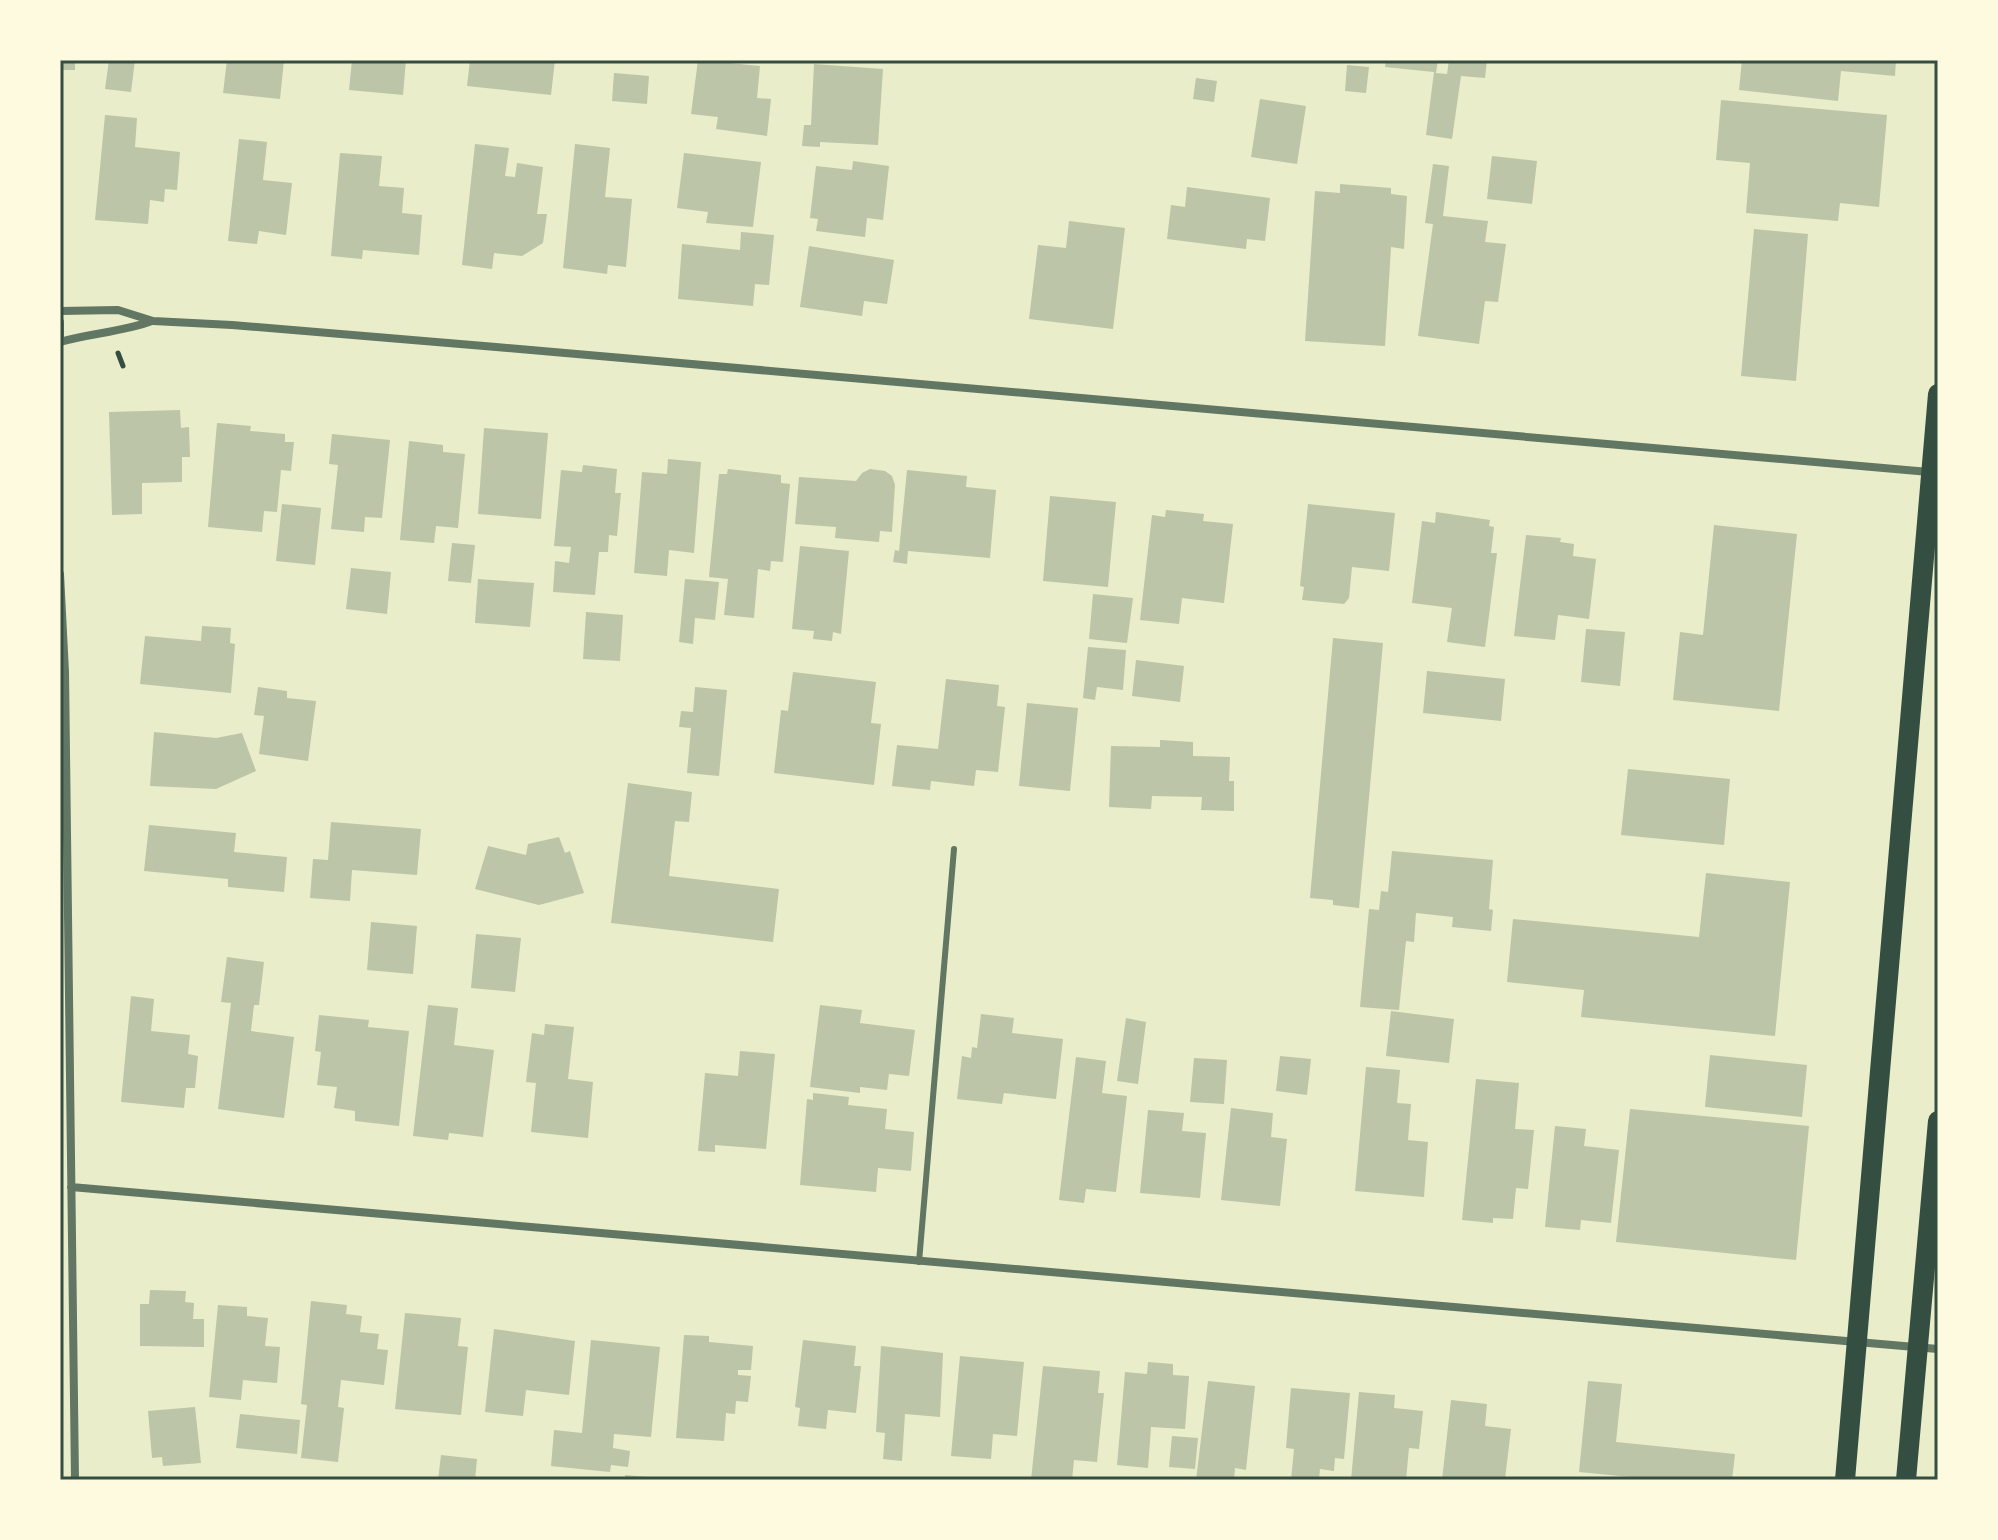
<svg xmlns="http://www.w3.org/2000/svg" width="1998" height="1540" font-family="'Fira Sans Condensed',sans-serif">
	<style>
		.building { fill: #bcc5a7 }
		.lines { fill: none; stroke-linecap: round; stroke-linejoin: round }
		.path { stroke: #344e41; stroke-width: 5 }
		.service { stroke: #617663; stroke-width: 6 }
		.minor { stroke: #617663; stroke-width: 8 }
		.primary { stroke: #344e41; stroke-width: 20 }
		.neatline { fill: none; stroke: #344e41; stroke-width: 3 }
	</style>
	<rect width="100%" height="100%" fill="#e9edc9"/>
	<path class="building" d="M60,60H75V70H60Z
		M109,60H135L131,92L105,89Z
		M227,60H284L280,99L223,93Z
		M352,60H406L403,95L349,90Z
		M470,60H555L551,95L467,86Z
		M698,60L760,66L757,98L771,99L767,136L716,129L718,117L691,114Z
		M1386,60H1438L1436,73L1447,74L1449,60H1487L1485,78L1461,76L1452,139L1426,135L1434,72L1385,67Z
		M1742,60H1896L1895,76L1841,71L1838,101L1739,90Z
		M814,64L883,69L878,145L820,142V147L802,146L804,125H811Z
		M1347,65L1369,67L1366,93L1345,91Z
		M614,73L649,76L647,104L612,101Z
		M1196,78L1217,81L1214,102L1193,99Z
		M1260,99L1306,106L1297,164L1251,157Z
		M1721,100L1887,115L1879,207L1840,203L1838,221L1746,213L1750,163L1716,160Z
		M105,115L137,118L135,147L180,152L177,190L165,189L164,202L150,200L148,224L95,220Z
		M239,139L267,142L263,180L292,183L286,235L259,231L257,244L228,241Z
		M475,144L509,148L505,176L515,177L517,163L543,167L537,214H547L543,243L522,256L494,253L492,269L462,265Z
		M575,144L610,148L605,197L632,199L626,267L608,265L607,274L563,268Z
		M340,153L382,156L379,186L404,188L402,213L422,215L419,255L363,250L362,259L331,256Z
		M684,153L761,162L753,227L706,223L708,212L677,208Z
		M1492,156L1537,161L1532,204L1487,199Z
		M853,161L889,166L883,220L867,218L865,237L816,231L818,219L810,218L816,166L852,170Z
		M1433,164L1449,166L1443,216L1488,221L1485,242L1506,244L1498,302L1485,301L1479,344L1418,336L1433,224L1425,223Z
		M1340,184L1391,188V194L1407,196L1404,249L1391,247L1385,346L1305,341L1315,191L1340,193Z
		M1187,187L1270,198L1265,241L1247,239L1246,249L1167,239L1171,205L1185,207Z
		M1069,221L1125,228L1113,329L1029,319L1038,245L1066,248Z
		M1754,229L1808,234L1796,381L1741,376Z
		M741,232L774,235L769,285L755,284L753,306L678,299L682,244L740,250Z
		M809,246L894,260L887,304L864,301L862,316L800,307Z
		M180,410L181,428L189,427L190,457H182V482L142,483V514L112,515L109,412Z
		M217,423L251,426L250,431L285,434V442H294L291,471L281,470L277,512L264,511L262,532L208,527Z
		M484,428L548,433L541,519L478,514Z
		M332,434L390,440L382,518L365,517L364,532L331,529L338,465L329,464Z
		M409,441L443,445V452L465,454L458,528L436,526L434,543L400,540Z
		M668,459L701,462L694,553L669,550L667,576L634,573L642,472L667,474Z
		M583,465L617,469L615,493H621L617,536L609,535L608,552H599L595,595L553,592L555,561L569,563L571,547L554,546L561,470L582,472Z
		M728,469L781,475V483L790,484L783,562L771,561L770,571L758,569L754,618L724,615L728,579L709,577L719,474H727Z
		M870,469L885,471L892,476L895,485L892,532L880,531L879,542L835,538L836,527L795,524L799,477L856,481L862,473Z
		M907,470L967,476L966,487L996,490L990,558L908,551L907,564L893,562L895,550L899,551Z
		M1050,496L1116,502L1108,587L1043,581Z
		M282,504L321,508L315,565L276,561Z
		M1308,504L1395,513L1389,571L1352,567L1349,598L1344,604L1302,600L1304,587L1300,586Z
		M1166,510L1204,514L1203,521L1233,524L1224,603L1182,598L1179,624L1140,620L1152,515L1165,517Z
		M1436,512L1490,520L1489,526L1494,527L1491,553H1497L1485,647L1447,642L1452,608L1412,603L1422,521L1435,523Z
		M1714,525L1797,534L1779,711L1673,700L1680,632L1703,635Z
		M1526,535L1561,538L1560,542L1574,544L1573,556L1596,559L1589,619L1558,615L1555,640L1514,636Z
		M452,543L475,545L471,583L448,581Z
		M800,546L849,551L841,634L833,632L832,641L813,639L814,631L792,629Z
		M351,568L391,572L387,614L346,609Z
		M478,579L534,583L530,627L475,623Z
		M685,579L719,582L715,620L695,618L693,644L679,642Z
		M1093,594L1133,598L1127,643L1089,639Z
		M586,612L623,615L620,661L583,659Z
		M202,626L231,628L230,643L235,644L231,693L140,684L145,636L201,641Z
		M1586,629L1625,632L1620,686L1581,682Z
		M1333,638L1383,643L1359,908L1333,905V900L1310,898Z
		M1088,647L1126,650L1123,690L1097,687L1095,700L1083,698Z
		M1136,660L1184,666L1180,702L1132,696Z
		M1427,671L1505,679L1501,721L1423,713Z
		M793,672L876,682L871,723L881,724L874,785L774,773L781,710L788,711Z
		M946,679L999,685L997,706L1005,707L998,772L976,770L974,786L931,781L930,790L892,786L897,745L938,749Z
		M258,687L287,691V698L316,701L308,761L259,754L264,716L254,715Z
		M695,687L727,690L719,776L687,773L691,728L679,727L681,711L693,712Z
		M1027,703L1078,708L1070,791L1019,786Z
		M154,732L216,738L242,733L256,771L216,789L150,786Z
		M1160,740L1193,742V756L1230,757L1229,781H1234V811L1201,810L1202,797L1152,796L1151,809L1109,807L1111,746L1160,747Z
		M1628,769L1730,779L1724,845L1621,835Z
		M628,783L692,792L689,822L675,821L669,876L779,889L773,942L611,923Z
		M331,822L421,829L417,875L352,870L350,901L310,898L313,859L328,860Z
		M149,825L236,833L234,852L287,857L284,892L228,887V879L144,871Z
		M559,837L565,853L570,851L584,893L539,905L475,889L488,846L526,855L528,844Z
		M1392,851L1493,860L1489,909L1493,910L1491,931L1452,927L1453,917L1416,913L1414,942L1406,941L1399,1010L1360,1007L1369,909L1379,910L1381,891L1388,892Z
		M1706,873L1790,882L1775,1036L1581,1017L1584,990L1507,982L1513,919L1699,937Z
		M371,922L417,926L413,974L367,970Z
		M476,934L521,938L515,992L471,988Z
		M227,957L264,962L259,1005H254L251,1031L294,1037L284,1118L218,1109L231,1003L221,1002Z
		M131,996L154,999L151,1031L190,1035L188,1054L198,1056L195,1088H186L184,1108L121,1102Z
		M428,1005L458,1008L454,1045L494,1050L483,1137L449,1133L448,1140L413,1136Z
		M820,1005L862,1010L860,1023L915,1030L909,1076L889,1074L887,1090L860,1087V1093L810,1087Z
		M1391,1011L1454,1019L1449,1063L1386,1056Z
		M981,1014L1014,1018L1012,1033L1063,1039L1056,1099L1004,1093L1002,1104L957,1099L962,1056L971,1058L972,1047L977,1048Z
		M319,1015L369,1020L368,1027L409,1031L399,1126L355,1121V1111L334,1108L337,1087L317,1085L321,1052L315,1051Z
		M1126,1018L1146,1022L1138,1084L1117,1081Z
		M545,1024L574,1027L568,1079L593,1082L588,1138L531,1132L536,1083L526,1082L532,1033L544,1035Z
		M740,1051L775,1054L766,1149L715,1145V1152L698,1151L705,1073L738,1076Z
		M1710,1055L1807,1065L1802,1117L1705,1107Z
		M1280,1056L1311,1059L1307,1095L1276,1091Z
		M1076,1057L1106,1061L1102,1093L1127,1096L1116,1192L1086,1189L1084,1203L1059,1200Z
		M1194,1058L1227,1060L1224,1104L1190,1102Z
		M1366,1067L1400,1070L1397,1103L1411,1104L1408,1140L1428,1142L1424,1197L1355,1191Z
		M1476,1079L1519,1083L1515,1129L1534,1130L1528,1189L1516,1188L1513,1219L1493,1218V1223L1462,1220Z
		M813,1093L849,1097L848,1105L887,1109L885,1129L914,1132L911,1171L878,1168L876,1192L800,1185L807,1099L813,1100Z
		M1231,1108L1273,1113L1271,1137L1287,1139L1280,1206L1221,1200Z
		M1630,1109L1809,1126L1796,1260L1616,1242Z
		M1148,1110L1184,1113L1182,1131L1206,1133L1200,1198L1140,1193Z
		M1555,1126L1586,1129L1584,1146L1619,1150L1611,1223L1581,1220L1580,1230L1545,1227Z
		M150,1290L186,1291L185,1302L194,1303L193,1319H204V1347L140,1346V1304H149Z
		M311,1301L347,1305L346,1314L362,1316L360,1332L379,1334L377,1349L388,1350L384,1385L341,1380L338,1407L344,1408L338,1462L301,1458L307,1405L301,1404Z
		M218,1305L247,1307V1316L268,1318L265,1346L280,1347L277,1383L243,1380L241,1400L209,1397Z
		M405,1313L461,1318L458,1346L468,1347L461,1415L395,1409Z
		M494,1329L575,1341L569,1395L526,1390L523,1416L485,1412Z
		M684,1335L709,1336V1342L753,1346L751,1370H738V1375L751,1376L748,1402L736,1401L735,1414L726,1413L724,1441L676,1438Z
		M591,1340L660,1347L651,1437L614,1434L613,1448L630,1451L628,1467L611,1465L610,1472L551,1466L554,1430L582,1433Z
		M803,1340L856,1346L854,1366H861L856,1413L828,1410L826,1429L798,1426L800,1408L795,1407Z
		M881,1346L943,1353L940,1417L905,1414L902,1461L883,1459L885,1433L876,1432Z
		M960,1356L1024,1362L1017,1436L993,1434L991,1459L951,1456Z
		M1148,1362L1173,1364V1375L1189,1376L1185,1429L1151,1427L1148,1468L1117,1465L1125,1372L1147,1374Z
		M1043,1366L1100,1371L1098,1393H1104L1097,1462L1074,1460L1072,1480H1031Z
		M1208,1381L1255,1386L1246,1470L1235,1468L1234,1480H1196Z
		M1588,1381L1622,1384L1616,1442L1735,1454L1732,1480H1660L1579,1472Z
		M1291,1388L1350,1393L1344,1459L1335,1458L1334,1471L1320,1469L1319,1480H1291L1294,1449L1286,1448Z
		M1359,1392L1395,1395L1394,1408L1423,1411L1419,1449L1409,1448L1406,1480H1351Z
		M1451,1400L1487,1404L1485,1426L1511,1429L1505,1479L1480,1477L1479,1480H1442Z
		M195,1407L201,1463L163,1466L162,1457L152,1458L148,1411Z
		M240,1414L300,1420L297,1454L236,1448Z
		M1172,1436L1198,1438L1195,1469L1169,1467Z
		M441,1455L477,1459L475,1480H438Z
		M625,1475L660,1478L659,1480H625Z"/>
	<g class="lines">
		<path class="path" d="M118,353L123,366"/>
		<path class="service" d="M919,1262L954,849"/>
		<path class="minor" d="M60,311L118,310L153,321L232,325L496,347L1929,472
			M60,322V338
			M60,342C91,333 122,332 152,321
			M60,574L65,672L75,1480
			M71,1187L1938,1349"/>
		<path class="primary" d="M1845,1480L1938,394
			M1906,1480L1938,1121"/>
	</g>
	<rect width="1998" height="1540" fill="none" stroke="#fefae0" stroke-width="124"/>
	<rect x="62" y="62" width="1874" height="1416" class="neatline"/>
</svg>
